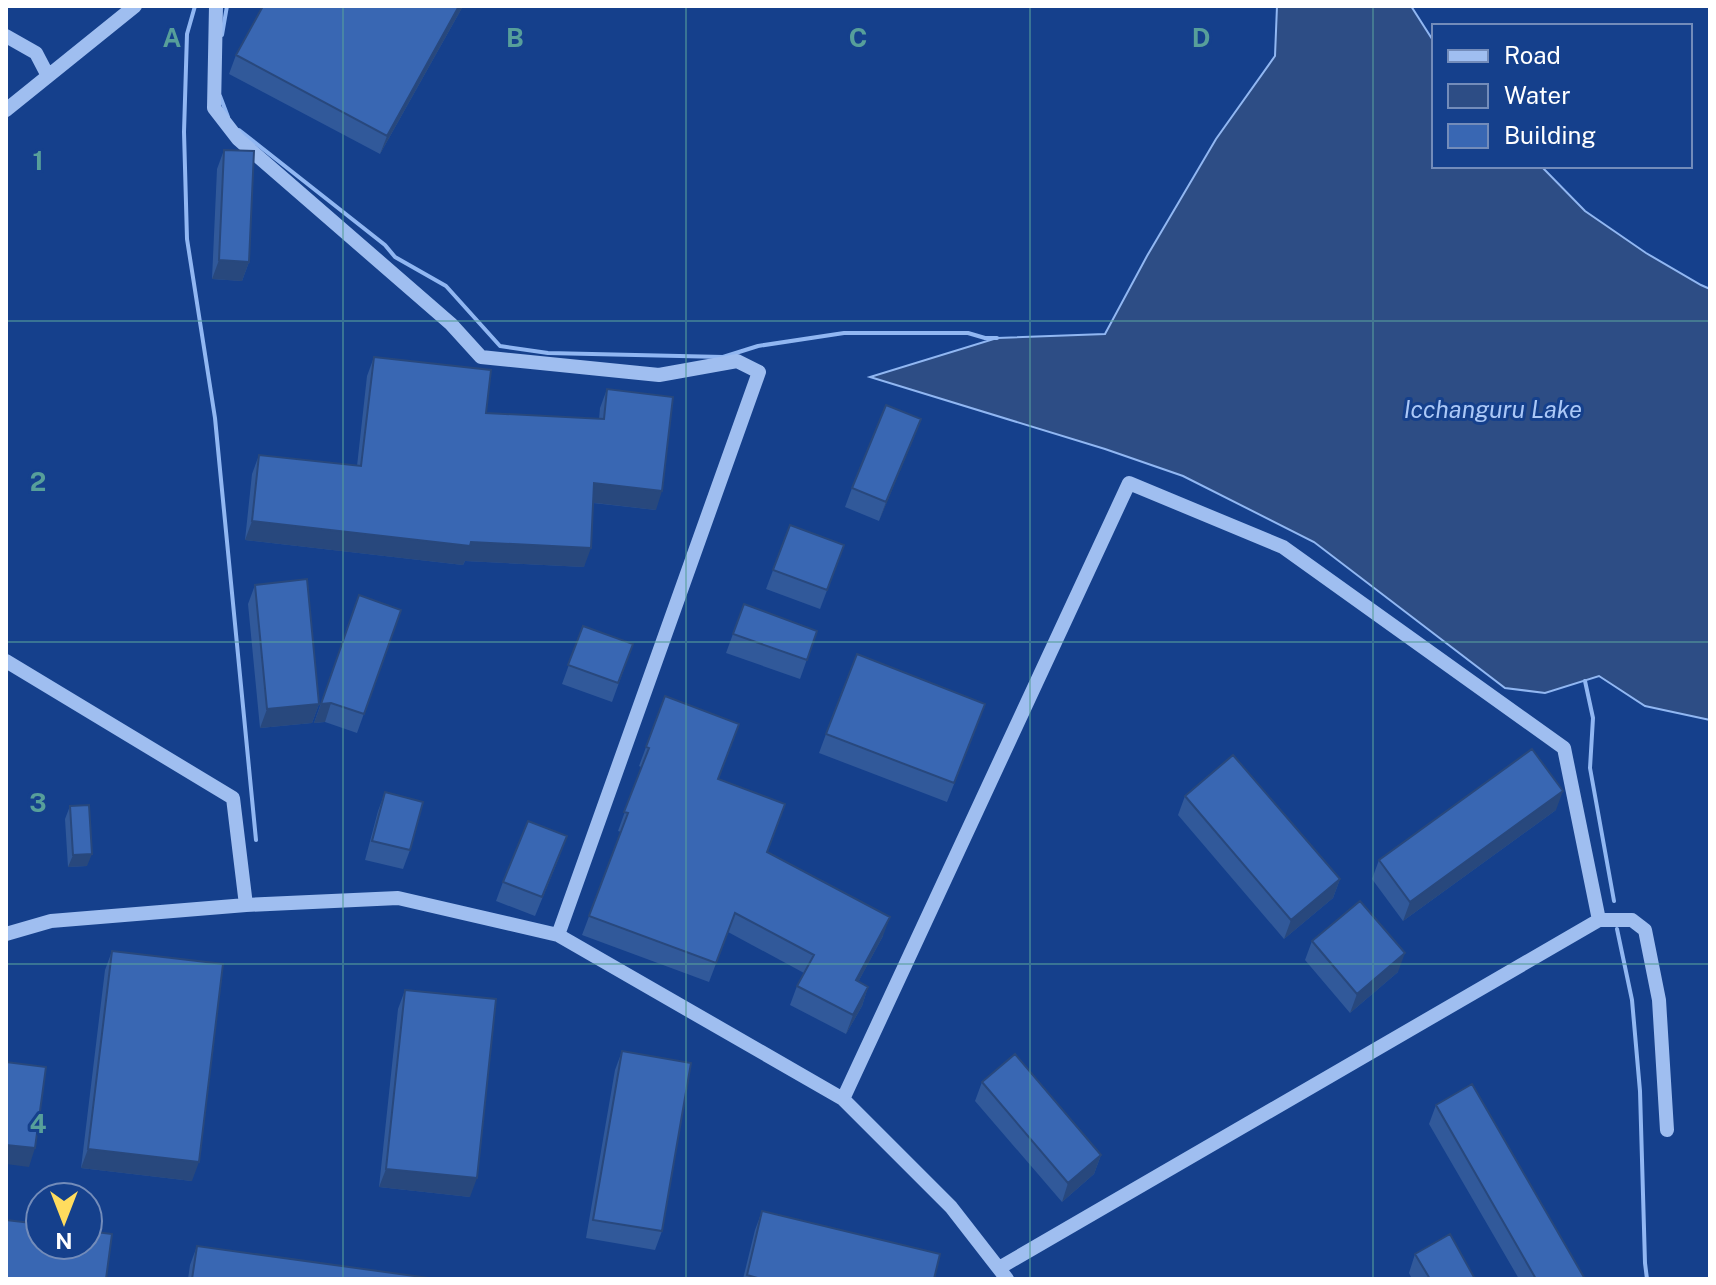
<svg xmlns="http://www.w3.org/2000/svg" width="1716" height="1285" font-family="'Public Sans',sans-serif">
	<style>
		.water { fill: #2d4d85; stroke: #91b7f2; stroke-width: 2 }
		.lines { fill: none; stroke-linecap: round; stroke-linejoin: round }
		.stream { stroke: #91b7f2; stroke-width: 4 }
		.minor { stroke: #9fbef0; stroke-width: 14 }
		.wall { fill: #31599a }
		.shaded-wall { fill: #28487d }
		.building { fill: #3967b3; stroke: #28487d; stroke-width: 2 }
		.grid { fill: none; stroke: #579f9a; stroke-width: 2; stroke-opacity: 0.55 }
		.labels { text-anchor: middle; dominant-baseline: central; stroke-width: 6; stroke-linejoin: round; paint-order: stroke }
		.water-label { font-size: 24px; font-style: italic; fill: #abc8f7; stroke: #15408c }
		.grid-label { font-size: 26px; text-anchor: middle; font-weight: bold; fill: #579f9a; stroke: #15408c; stroke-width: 6; stroke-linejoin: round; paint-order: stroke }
	</style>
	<rect width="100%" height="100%" fill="#15408c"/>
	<path class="water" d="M1277,6H1411L1434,42V166H1541L1585,211L1646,253L1701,285L1710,289V720L1645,706L1599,676L1545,693L1505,688L1314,542L1183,476L1105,449L870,377L997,338L1105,334L1147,256L1216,139L1275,56Z"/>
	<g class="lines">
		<path class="stream" d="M195,6L187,34L184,132L187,239L215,418L256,840
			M222,35L227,6
			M220,96L228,117
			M239,130L385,245L395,257L446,286L500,346L548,353L723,357L758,346L844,333H968L985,338H997
			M1585,681L1593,718L1590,768L1614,901
			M1617,929L1632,1000L1640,1091L1645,1263L1647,1279"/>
		<path class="minor" d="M216,6L214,108L238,139L451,324L481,357L659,375L737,361L759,372L558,935
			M6,36L36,53L48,76
			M6,110L135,6
			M6,661L233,798L246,905
			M1599,920H1632L1645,930L1659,1000L1667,1130
			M6,934L51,921L246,905L398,898L558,935L843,1099L951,1207L1007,1279
			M843,1099L1129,483L1283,547L1564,748L1599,920L999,1268"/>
	</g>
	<path class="wall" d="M463,6L380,154L229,74L236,55Z
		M224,150L249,262L242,281L212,279L217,169Z
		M374,357L486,413L599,419L600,408L607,389L656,510L593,503L584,567L465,561L463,565L245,540L252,474L259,455L357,466L367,376Z
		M921,419L879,521L845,507L852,488Z
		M790,525L844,545L820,609L766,589Z
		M255,585L319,704L312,723L260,728L248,604Z
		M359,595L401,610L357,733L325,722L314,723Z
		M744,604L817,631L800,679L726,653Z
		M583,626L633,644L612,702L562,684Z
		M665,696L767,852L883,936L858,982L868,987L862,1006L846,1034L790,1005L797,986L804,973L728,932L709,982L582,935L621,832L618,831L641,767L639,766Z
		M978,723L947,802L819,753L826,734Z
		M385,792L410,850L403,869L365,860L378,811Z
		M1185,796L1340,879L1333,898L1284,939L1178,815Z
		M70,806L87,866L68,867L65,819Z
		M1556,810L1403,921L1372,879L1379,860Z
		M560,855L535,916L496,901L503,882Z
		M1312,941L1398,972L1350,1013L1305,960Z
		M112,951L192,1181L81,1168L105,970Z
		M405,990L470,1197L379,1187L398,1009Z
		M622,1051L662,1231L655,1250L586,1238L615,1070Z
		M982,1082L1101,1155L1094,1174L1062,1202L975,1101Z
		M1436,1105L1585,1279H1519L1429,1124Z
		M762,1211L934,1279H743L755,1230Z
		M197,1246L436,1279H188L190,1265Z
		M1415,1254L1475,1279H1412L1409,1273Z"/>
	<path class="shaded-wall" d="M459,6H463L380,154L387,136Z
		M219,260L249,262L242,281L212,279Z
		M921,419L914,438L879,521L886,502Z
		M594,483L662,491L656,510L587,502Z
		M252,521L471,542L591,548L584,567L465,561L463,565L245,540Z
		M331,703L325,722L314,723L321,704Z
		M319,704L312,723L260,728L267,709Z
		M1563,791L1556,810L1403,921L1410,902Z
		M92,854L87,866L68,867L73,855Z
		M1340,879L1333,898L1284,939L1291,920Z
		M890,917L883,936L849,999L856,980Z
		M1405,953L1398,972L1350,1013L1357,994Z
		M868,987L862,1006L846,1034L853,1015Z
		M6,1145L35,1148L29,1167L6,1164Z
		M88,1149L199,1162L192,1181L81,1168Z
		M1101,1155L1094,1174L1062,1202L1068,1183Z
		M386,1169L477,1178L470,1197L379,1187Z"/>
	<path class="building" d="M263,6H459L387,136L236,55Z
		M224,150L254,151L249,262L219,260Z
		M374,357L491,370L486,413L604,419L607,389L673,397L662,491L594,483L591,548L471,542L470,546L252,521L259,455L361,466Z
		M886,405L921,419L886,502L852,488Z
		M790,525L844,545L827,590L773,570Z
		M307,579L319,704L267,709L255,585Z
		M359,595L401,610L364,714L331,703L321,704Z
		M744,604L817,631L807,660L733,634Z
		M583,626L633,644L618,683L568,665Z
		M857,654L985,704L954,783L826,734Z
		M665,696L739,724L718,779L785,804L767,852L890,917L856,980L868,987L853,1015L797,986L814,955L735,913L716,963L589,916L628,813L624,812L649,748L646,747Z
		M1532,749L1563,791L1410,902L1379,860Z
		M1233,755L1340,879L1291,920L1185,796Z
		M385,792L423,802L410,850L372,841Z
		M89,805L92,854L73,855L70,806Z
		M528,821L567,836L542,897L503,882Z
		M1360,901L1405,953L1357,994L1312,941Z
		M112,951L223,964L199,1162L88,1149Z
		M405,990L496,999L477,1178L386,1169Z
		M622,1051L691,1063L662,1231L593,1220Z
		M1015,1054L1101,1155L1068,1183L982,1082Z
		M6,1062L46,1067L35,1148L6,1145Z
		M1472,1084L1585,1279H1536L1436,1105Z
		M762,1211L940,1254L934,1279H761L747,1275Z
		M6,1220L40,1224V1245H88V1231L112,1234L106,1279H6Z
		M1450,1234L1475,1279H1430L1415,1254Z
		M197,1246L436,1279H192Z"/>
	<path class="grid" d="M343,6V1279M686,6V1279M1030,6V1279M1373,6V1279M6,321H1710M6,642H1710M6,964H1710"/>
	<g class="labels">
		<g class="water-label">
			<text x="1493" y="409">Icchanguru Lake</text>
		</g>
	</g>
	<g class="grid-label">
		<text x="172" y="47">A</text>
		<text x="515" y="47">B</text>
		<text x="858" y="47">C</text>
		<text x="1201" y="47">D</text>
		<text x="38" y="170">1</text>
		<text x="38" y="491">2</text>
		<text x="38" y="812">3</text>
		<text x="38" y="1133">4</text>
	</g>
	<rect width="1716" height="1285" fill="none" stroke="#ffffff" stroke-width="16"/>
	<rect x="1432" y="24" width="260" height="144" fill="#15408c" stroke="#738cba" stroke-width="2"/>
	<rect x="1448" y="50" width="40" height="12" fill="#9fbef0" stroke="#738cba" stroke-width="2"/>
	<text x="1504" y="64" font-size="24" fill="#ffffff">Road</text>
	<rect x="1448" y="84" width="40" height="24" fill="#2d4d85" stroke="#738cba" stroke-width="2"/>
	<text x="1504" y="104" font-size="24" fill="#ffffff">Water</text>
	<rect x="1448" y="124" width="40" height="24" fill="#3967b3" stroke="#738cba" stroke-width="2"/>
	<text x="1504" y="144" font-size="24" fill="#ffffff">Building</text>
	<g transform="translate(64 1221) rotate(180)"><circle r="38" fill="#15408c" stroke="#738cba" stroke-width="2"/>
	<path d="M0-6L14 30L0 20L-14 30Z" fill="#ffdc5e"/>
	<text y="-12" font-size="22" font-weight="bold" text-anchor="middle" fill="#ffffff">N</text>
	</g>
</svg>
